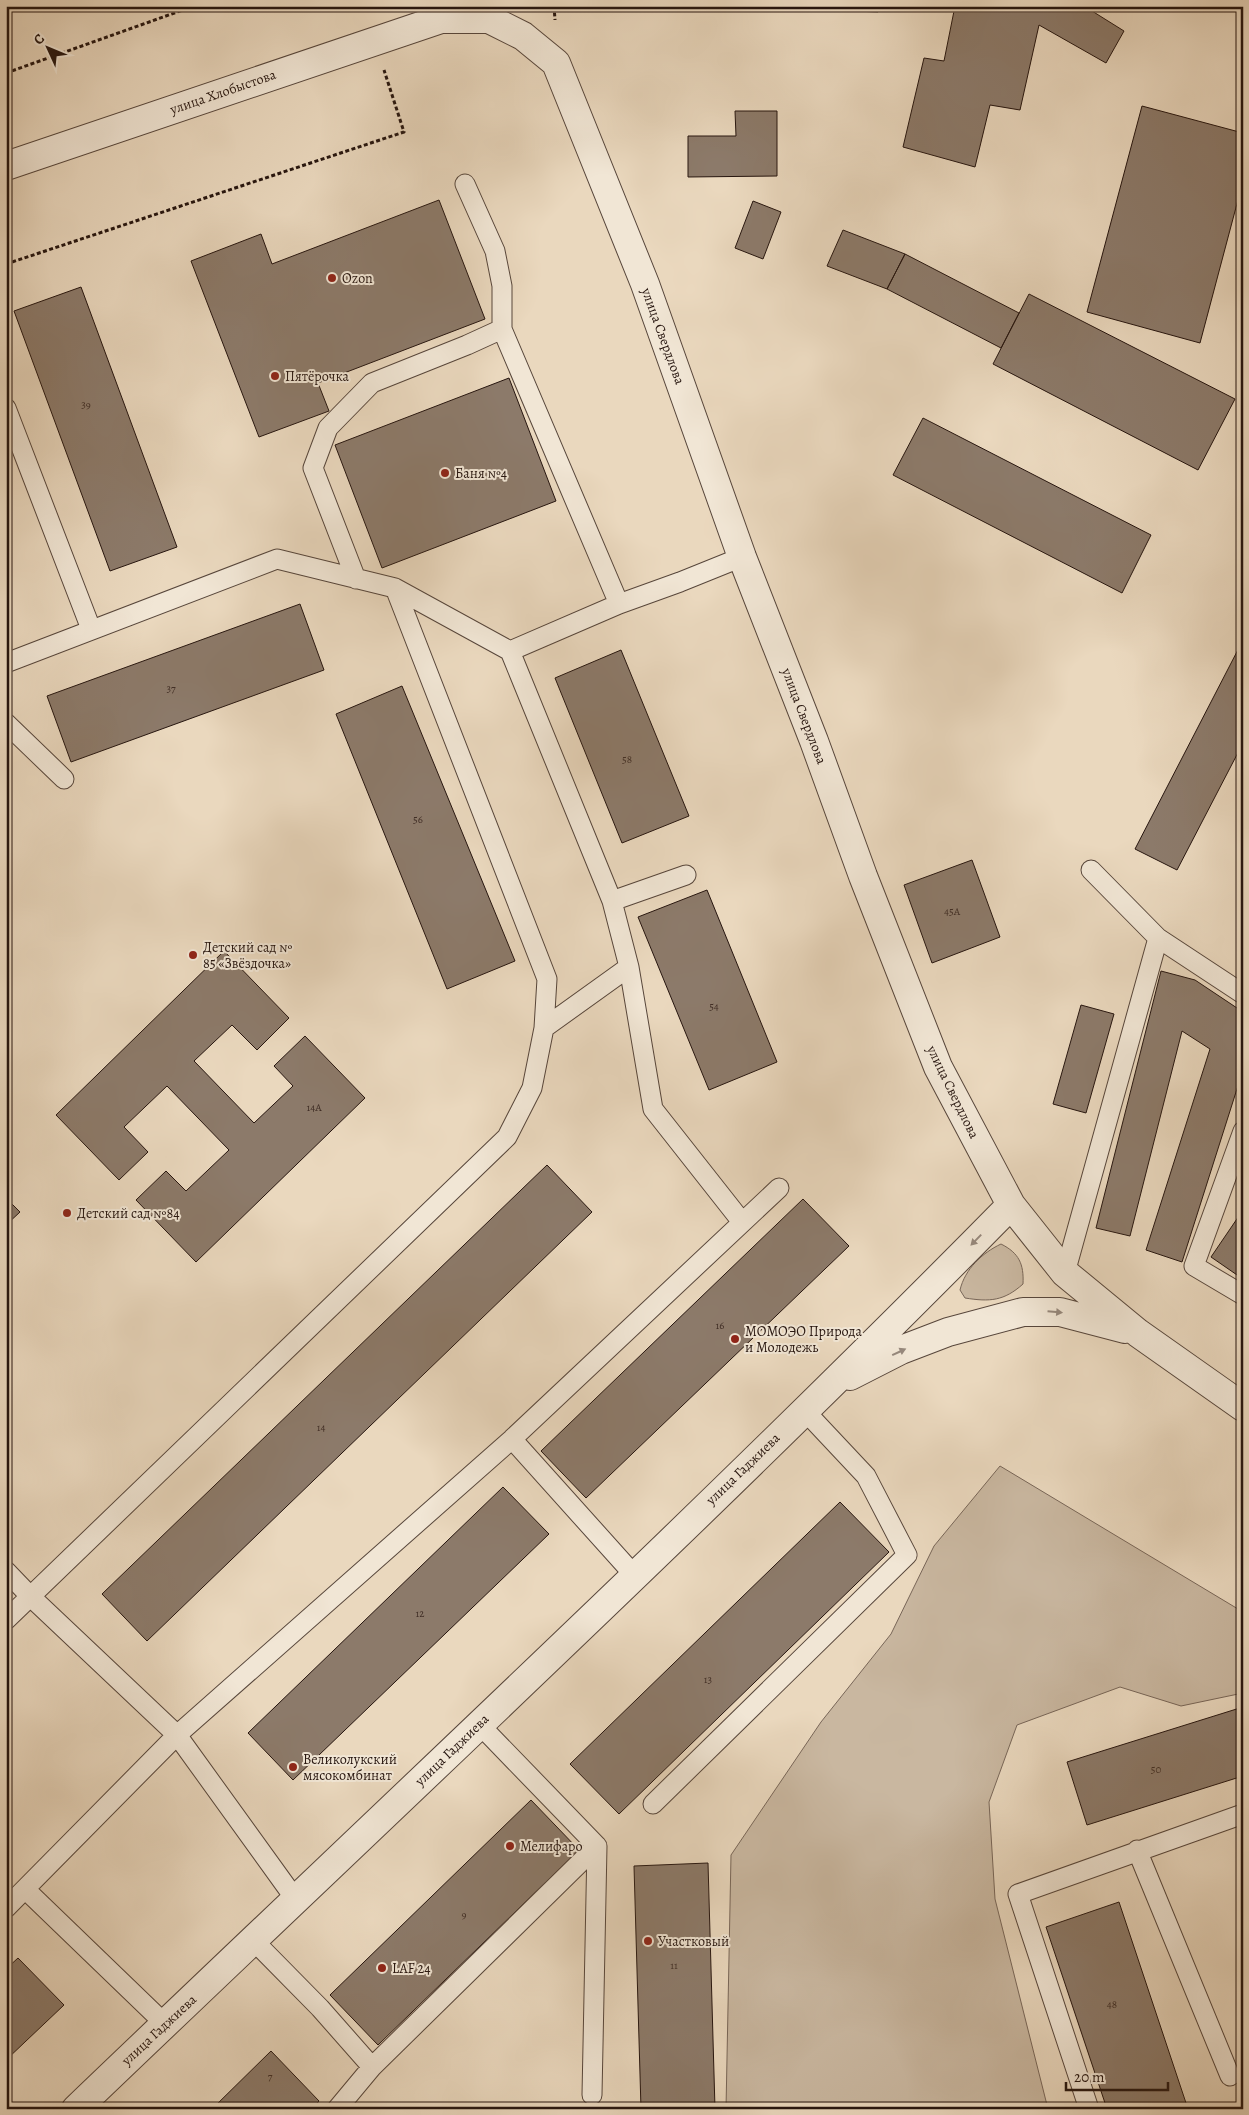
<svg xmlns="http://www.w3.org/2000/svg" width="1249" height="2115" font-family="Alegreya,serif">
	<style>
		.green { fill: #c9b7a0; stroke: #786658 }
		.building { fill: #8c7a6a; stroke: #26150f }
		.lines { fill: none; stroke-linecap: round; stroke-linejoin: round }
		.service-casing { stroke: #57463b; stroke-width: 21 }
		.tertiary-casing { stroke: #57463b; stroke-width: 30 }
		.path { stroke: #26150f; stroke-width: 3; stroke-dasharray: 4 2.5; stroke-linecap: butt }
		.service { stroke: #f1e6d5; stroke-width: 19 }
		.tertiary { stroke: #f1e6d5; stroke-width: 28 }
		.oneway { fill: #96887c }
		.poi-dot { fill: #8f2418; stroke: #f1e6d5; stroke-width: 2 }
		.labels { text-anchor: middle; dominant-baseline: central; stroke-width: 4; stroke-linejoin: round; paint-order: stroke }
		.number-label { font-size: 11px; fill: #402e26 }
		.street-label { font-size: 14px; fill: #26150f; stroke: #f1e6d5 }
		.poi-label { font-size: 14px; fill: #26150f; stroke: #f1e6d5; text-anchor: start }
	</style>
	<rect width="100%" height="100%" fill="#ead8be"/>
	<filter id="stains"><feTurbulence type="fractalNoise" baseFrequency=".004" numOctaves="4"/><feColorMatrix values="0 0 0 0 .2 0 0 0 0 .09 0 0 0 0 .02 0 0 0 .5 -.17"/></filter>
	<radialGradient id="worn" r=".72"><stop offset=".6" stop-color="#630" stop-opacity="0"/><stop offset="1" stop-color="#630" stop-opacity=".3"/></radialGradient>
	<path class="green" d="M1001,1244C1019,1253 1024,1264 1023,1284C1004,1301 990,1302 965,1298L960,1290C965,1269 982,1253 1001,1244Z
		M1000,1466L1243,1612V1693L1181,1706L1120,1687L1017,1725L989,1802L995,1899L1048,2109H726L731,1855L821,1722L891,1634L934,1546Z"/>
	<path class="building" d="M789,6H878V12L789,8Z
		M955,6H1084L1124,31L1106,63L1039,25L1020,110L990,105L975,167L903,147L924,58L944,61Z
		M1142,106L1243,133V181L1200,343L1087,312Z
		M735,111H777V176L688,177V136H736Z
		M439,200L485,319L318,383L329,411L259,437L191,261L261,234L272,264Z
		M753,201L781,212L763,259L735,248Z
		M843,230L905,254L887,289L827,266Z
		M905,254L1019,313L1001,348L887,289Z
		M81,287L177,547L110,571L14,311Z
		M1029,294L1235,399L1198,470L993,364Z
		M509,378L556,501L382,568L335,445Z
		M923,418L1151,535L1122,593L893,475Z
		M300,604L324,670L71,762L47,696Z
		M1243,640V743L1177,870L1135,849Z
		M621,650L689,816L622,843L555,678Z
		M402,686L515,961L447,989L336,714Z
		M972,860L1000,937L932,963L904,885Z
		M707,890L777,1062L709,1090L638,917Z
		M224,951L289,1018L257,1050L232,1025L194,1061L254,1123L293,1086L274,1066L305,1036L365,1098L196,1262L136,1200L166,1171L186,1191L229,1150L167,1086L124,1127L148,1152L119,1180L56,1115Z
		M1161,971L1195,980L1243,1012V1070L1182,1262L1146,1250L1210,1049L1182,1031L1130,1236L1096,1228Z
		M1081,1005L1114,1014L1086,1113L1053,1104Z
		M547,1165L592,1212L147,1641L102,1594Z
		M6,1198L20,1212L6,1225Z
		M803,1199L849,1246L586,1498L541,1451Z
		M1243,1210V1273L1240,1277L1211,1257Z
		M503,1487L549,1534L293,1780L248,1733Z
		M840,1502L889,1552L619,1814L570,1764Z
		M1243,1707V1776L1087,1825L1067,1762Z
		M531,1800L579,1850L378,2045L330,1995Z
		M708,1863L715,2109H641L634,1866Z
		M1119,1902L1188,2109H1107L1046,1927Z
		M18,1958L64,2005L6,2060V1969Z
		M271,2051L319,2101L312,2109H212Z"/>
	<g class="lines">
		<g class="service-casing">
			<path id="service" d="M502,329L619,604
				M6,408L91,629
				M356,579L313,468L328,428L372,383L467,345L502,329V286L495,251L465,184
				M510,651L612,901L629,967L653,1109L742,1222
				M6,663L277,559L395,588L510,651L619,604L680,582L742,557
				M6,723L64,779
				M1091,870L1158,938L1243,994
				M612,901L686,875
				M544,1028L629,967
				M1243,1131L1194,1266L1243,1295
				M1065,1273L1158,938
				M512,1439L635,1576
				M6,1571L31,1597L177,1735L296,1900
				M6,1620L507,1137L532,1088L544,1028L547,979L395,588
				M479,1724L597,1846L592,2095
				M653,1804L907,1555L866,1476L804,1410
				M1137,1850L1230,2076
				M25,1889L165,2024
				M6,1908L177,1735L512,1439L779,1188
				M254,1941L320,2008L372,2067L337,2109
				M372,2067L597,1846
				M1089,2109L1018,1894L1243,1814"/>
		</g>
		<g class="tertiary-casing">
			<path id="tertiary" d="M6,166L441,19H489L523,36L556,63L645,284L742,557L814,741L863,876L938,1067L1011,1205L1065,1273L1138,1333L1243,1407
				M850,1376L901,1350L948,1332L1023,1312H1060L1125,1329
				M76,2109C389,1809 707,1514 1011,1205"/>
		</g>
		<path class="path" d="M554,6L555,20
			M6,73L194,6
			M6,264L404,132L384,70"/>
		<use href="#service" class="service"/>
		<use href="#tertiary" class="tertiary"/>
	</g>
	<defs><path id="oneway-solid" d="M-6-.8H1V-3.2L6.5 0L1 3.2V.8H-6Z" transform="scale(1.25)"/></defs>
	<g class="oneway">
		<use href="#oneway-solid" transform="translate(976 1240) rotate(134)"/>
		<use href="#oneway-solid" transform="translate(1055 1312) rotate(5)"/>
		<use href="#oneway-solid" transform="translate(899 1352) rotate(-25)"/>
	</g>
	<g class="poi-dot">
		<circle cx="332" cy="278" r="5"/>
		<circle cx="275" cy="376" r="5"/>
		<circle cx="445" cy="473" r="5"/>
		<circle cx="193" cy="955" r="5"/>
		<circle cx="67" cy="1213" r="5"/>
		<circle cx="735" cy="1339" r="5"/>
		<circle cx="293" cy="1767" r="5"/>
		<circle cx="510" cy="1846" r="5"/>
		<circle cx="648" cy="1941" r="5"/>
		<circle cx="382" cy="1968" r="5"/>
	</g>
	<g class="labels">
		<g class="number-label">
			<text x="86" y="404">39</text>
			<text x="171" y="688">37</text>
			<text x="627" y="759">58</text>
			<text x="418" y="819">56</text>
			<text x="952" y="911">45А</text>
			<text x="714" y="1006">54</text>
			<text x="314" y="1107">14А</text>
			<text x="720" y="1325">16</text>
			<text x="321" y="1427">14</text>
			<text x="420" y="1613">12</text>
			<text x="708" y="1679">13</text>
			<text x="1156" y="1769">50</text>
			<text x="464" y="1914">9</text>
			<text x="674" y="1965">11</text>
			<text x="1112" y="2004">48</text>
			<text x="270" y="2076">7</text>
		</g>
		<g class="street-label">
			<text transform="translate(223 92) rotate(-19)">улица Хлобыстова</text>
			<text transform="translate(663 336) rotate(70)">улица Свердлова</text>
			<text transform="translate(804 716) rotate(69)">улица Свердлова</text>
			<text transform="translate(953 1092) rotate(64)">улица Свердлова</text>
			<text transform="translate(743 1469) rotate(-44)">улица Гаджиева</text>
			<text transform="translate(452 1750) rotate(-44)">улица Гаджиева</text>
			<text transform="translate(159 2030) rotate(-43)">улица Гаджиева</text>
		</g>
		<g class="poi-label">
			<text x="342" y="278">Ozon</text>
			<text x="285" y="376">Пятёрочка</text>
			<text x="455" y="473">Баня №4</text>
			<text x="203" y="947">Детский сад №<tspan x="203" dy="16">85 «Звёздочка»</tspan></text>
			<text x="77" y="1213">Детский сад №84</text>
			<text x="745" y="1331">МОМОЭО Природа<tspan x="745" dy="16">и Молодежь</tspan></text>
			<text x="303" y="1759">Великолукский<tspan x="303" dy="16">мясокомбинат</tspan></text>
			<text x="520" y="1846">Мелифаро</text>
			<text x="658" y="1941">Участковый</text>
			<text x="392" y="1968">LAF 24</text>
		</g>
	</g>
	<rect width="1249" height="2115" fill="none" stroke="#ead8be" stroke-width="25"/>
	<rect x="8" y="8" width="1234" height="2100" fill="none" stroke="#26150f" stroke-width="2.5"/>
	<rect x="12" y="12" width="1224" height="2090" fill="none" stroke="#26150f"/>
	<g transform="translate(48 48) rotate(314)" stroke="#f1e6d5" stroke-width="4" paint-order="stroke">
	<path d="M0-4L9 19L0 12L-9 19Z" fill="#26150f"/>
	<text y="-8" font-size="14" font-weight="bold" text-anchor="middle" fill="#26150f">С</text>
	</g>
	<path d="M1066 2082v8h102v-8" fill="none" stroke="#26150f" stroke-width="2.5"/>
	<text x="1074" y="2082" font-size="15" fill="#26150f" stroke="#f1e6d5" stroke-width="4" paint-order="stroke">20 m</text>
	<rect width="100%" height="100%" filter="url(#stains)"/>
	<rect width="100%" height="100%" fill="url(#worn)"/>
</svg>
